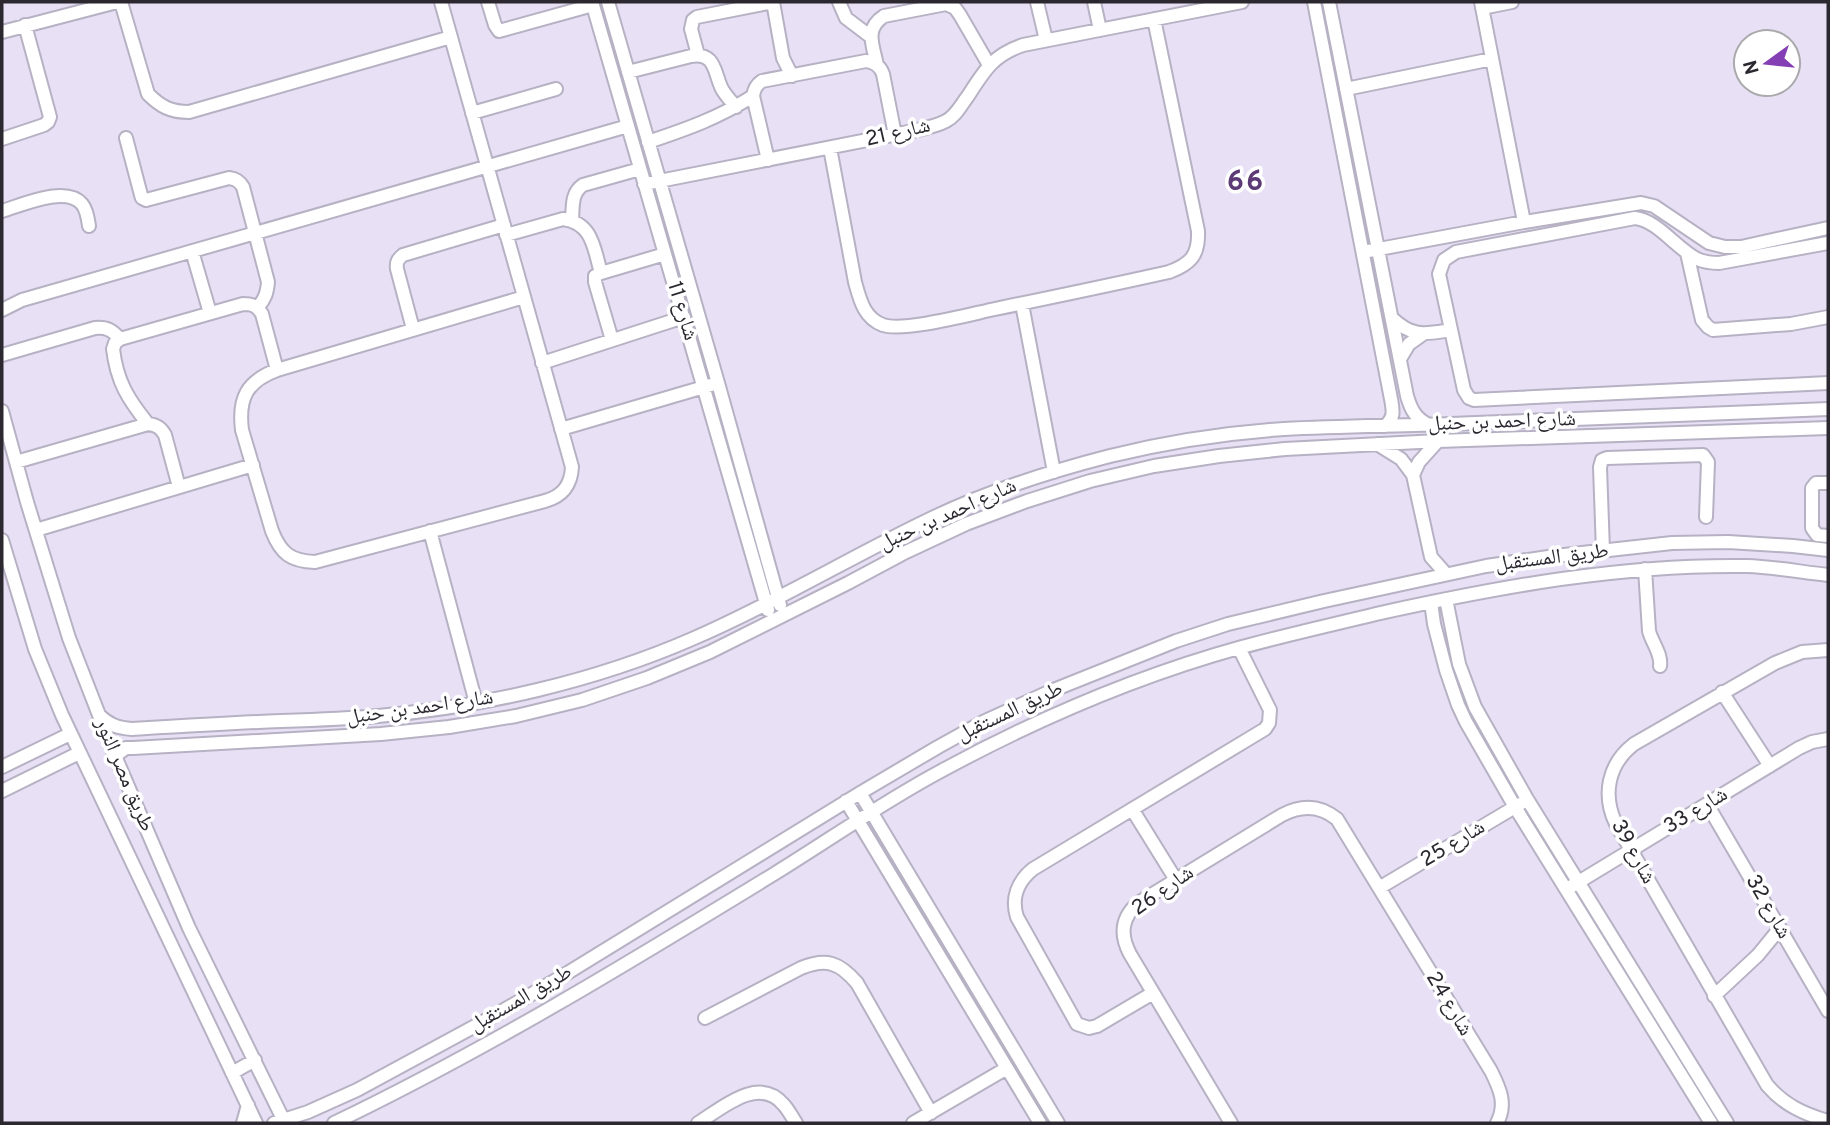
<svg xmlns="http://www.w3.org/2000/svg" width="1830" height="1125" font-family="Overpass,'Noto Naskh Arabic',sans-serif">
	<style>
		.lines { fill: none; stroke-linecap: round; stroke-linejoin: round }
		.minor-casing { stroke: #b7b1c4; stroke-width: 16 }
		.minor { stroke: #fff; stroke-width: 12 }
		.labels { text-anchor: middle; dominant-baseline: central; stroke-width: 7; stroke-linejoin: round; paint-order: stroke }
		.street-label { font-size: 21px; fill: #2b282f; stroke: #fff }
		.district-label { font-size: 28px; font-weight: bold; letter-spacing: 2px; fill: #5b3a75; stroke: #fff }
	</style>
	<rect width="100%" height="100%" fill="#e8e1f5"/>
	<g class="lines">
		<g class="minor-casing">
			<path id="minor" d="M121,2L148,94C161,107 171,112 189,112L451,37
				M441,2L572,467C571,485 563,496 545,501L315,562C291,561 281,554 272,531L242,430C238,398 247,381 277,370L524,297
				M488,2L495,25L499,31L593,5
				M592,2L768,610
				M608,2L718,383L780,605
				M773,2L783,58L792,76
				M839,2L846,18L871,37
				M1037,2L1046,40
				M1094,2L1100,30
				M1314,2L1391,399C1393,410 1395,418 1385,426
				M1329,2L1407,396C1411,410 1416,419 1429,425
				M1481,2L1524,222
				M1482,8L1512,2
				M2,32L117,2
				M698,55L691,29L693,20L697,17L773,2
				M877,65C873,45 864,29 884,16L946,4L955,8L960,15L989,65
				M628,72L691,56C716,52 714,73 722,89C726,96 731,101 736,107
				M1346,89L1492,59
				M472,113L556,89
				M126,138L141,195L142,198L146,200L229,178C236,179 239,181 243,187L268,282C267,293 265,299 258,307
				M2,139L44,125L48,122L50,117L25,25
				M648,142C687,129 718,118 753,96
				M830,148L855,282C860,300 864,318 883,325C904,332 971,314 995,309C1053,297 1111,285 1169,272C1191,264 1199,255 1198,231L1154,19
				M768,160L753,96C754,89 756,85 762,81L866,61C875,62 880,66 883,74L895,135
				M644,184L908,132C921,129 935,127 946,121C956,116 961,105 968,96C984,71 993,55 1023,45L1242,2
				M2,211C22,205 66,185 82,204C87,210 88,219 89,226
				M572,220C573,207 571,193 583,185L640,169
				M506,235L563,219C593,223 594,249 601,273
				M1828,243L1719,263C1712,263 1704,262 1697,259C1677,249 1657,220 1635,218L1456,252L1444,260L1439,274L1464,390L1469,398L1474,400L1828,383
				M192,251L210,313
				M1363,252L1524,222L1641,203L1654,206L1709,243L1725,247H1741L1828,228
				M1687,253L1702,320L1708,327L1713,330L1791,324L1828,317
				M1022,304L1054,472
				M2,310L22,300L628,126
				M1392,318C1413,338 1425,334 1451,330
				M413,329L397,269C396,262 398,259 403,255L504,225
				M612,340L595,282V276L601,273L665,254
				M2,355L95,328C107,327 112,330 120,339
				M1400,359L1409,344L1423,334
				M542,363L684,317
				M2,411L27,502L69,638L115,756L189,928L285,1123
				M148,424C128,399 117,382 113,349L115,343L120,339L243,304C253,304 257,306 262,314L277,370
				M561,429L711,385
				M1377,444L1401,459L1413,475L1431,557L1446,574
				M16,462L148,424C157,425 161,428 165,435L179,487
				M1413,475L1419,462L1438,441
				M1828,483H1816L1812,488V528L1817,535L1828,536
				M36,530L253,465
				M430,531L476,703
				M2,540L35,649L62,715L256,1123
				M1603,551L1600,467L1602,460L1607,458L1703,455L1708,462L1706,517
				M1645,569L1649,631C1652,643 1662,654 1660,666
				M1446,599L1459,664L1475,707L1527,799L1727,1123
				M1431,602L1434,624L1446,670L1458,705L1466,722L1515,807L1711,1123
				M1828,650L1802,652L1775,663L1634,744C1608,764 1602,795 1616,824L1767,1085C1784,1105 1804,1114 1828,1121
				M1722,692L1770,766
				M99,715C109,725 118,728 132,729C182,726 231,723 281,721C313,720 345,719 378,716C482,707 596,681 692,639C773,604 849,558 928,520C985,492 1048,472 1110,456C1167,442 1225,433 1284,429C1339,426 1395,426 1451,424C1576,420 1702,415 1828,409
				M115,756L126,748H133L381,734L449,727L516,716L582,700L647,678L710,652L848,583L906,552L966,524L1027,501L1090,481L1154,466L1219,456L1285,449L1438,441L1828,428
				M2,767L70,734
				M2,791L79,753
				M860,793L1058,1123
				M846,801L1040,1123
				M1707,804L1828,1011
				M1132,809L1176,880
				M1572,886L1799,748L1812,742L1828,739
				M1379,888L1520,804
				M1153,993L1097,1026L1089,1028L1077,1024L1017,917C1011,898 1018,881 1033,869L1265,729L1269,723L1270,710L1239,648
				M1714,996L1758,955L1780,928
				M705,1018L801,968C826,958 839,962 857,983L931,1113
				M232,1073L255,1060
				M243,1123L248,1105
				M274,1123L308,1112L357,1090L490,1018L556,980L860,793L938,747L983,722L1051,691L1176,641L1228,624L1324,601L1486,566L1555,556L1672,543L1728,542L1793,546L1828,550
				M334,1123C486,1050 630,962 774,874C829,840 883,802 941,771C1035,720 1137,676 1242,647C1286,635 1331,625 1376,614C1498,587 1622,564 1747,566C1774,567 1801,572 1828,575
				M698,1123C721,1109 758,1075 783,1104C788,1109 792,1117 796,1123
				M913,1123L1007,1068
				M1231,1123L1130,954C1120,935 1121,918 1138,903L1282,815C1301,805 1320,805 1337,819L1491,1071C1500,1089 1507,1104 1497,1123"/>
		</g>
		<use href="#minor" class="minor"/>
	</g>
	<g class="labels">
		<g class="street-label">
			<text transform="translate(898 133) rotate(-13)">شارع 21</text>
			<text transform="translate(682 311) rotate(73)">شارع 11</text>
			<text transform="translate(1502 422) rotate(-2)">شارع احمد بن حنبل</text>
			<text transform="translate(948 515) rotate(-24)">شارع احمد بن حنبل</text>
			<text transform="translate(1552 558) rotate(-7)">طريق المستقبل</text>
			<text transform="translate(420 708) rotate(-8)">شارع احمد بن حنبل</text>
			<text transform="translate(1010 712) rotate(-25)">طريق المستقبل</text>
			<text transform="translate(124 775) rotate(67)">طريق مصر النور</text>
			<text transform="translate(1696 811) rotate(-31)">شارع 33</text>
			<text transform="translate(1453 844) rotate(-31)">شارع 25</text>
			<text transform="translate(1633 852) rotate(61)">شارع 39</text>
			<text transform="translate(1163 891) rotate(-35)">شارع 26</text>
			<text transform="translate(1768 907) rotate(60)">شارع 32</text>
			<text transform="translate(521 999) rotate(-30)">طريق المستقبل</text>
			<text transform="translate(1449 1004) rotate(59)">شارع 24</text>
		</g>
		<g class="district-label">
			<text x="1246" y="183">66</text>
		</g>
	</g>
	<rect width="1830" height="1125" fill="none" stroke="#2b282f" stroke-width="7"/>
	<g transform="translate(1767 63) rotate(255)"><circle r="33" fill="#ffffff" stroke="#aaa9ac" stroke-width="2"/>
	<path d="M0-5L12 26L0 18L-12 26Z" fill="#833fb3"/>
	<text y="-10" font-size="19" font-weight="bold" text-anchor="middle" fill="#2b282f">N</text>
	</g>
</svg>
